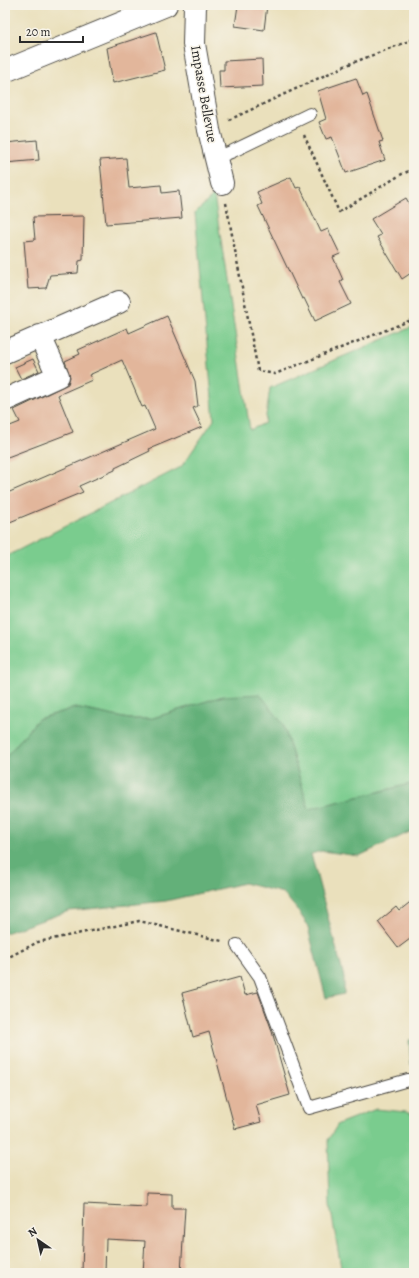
<svg xmlns="http://www.w3.org/2000/svg" width="419" height="1278" font-family="Alegreya,serif">
	<style>
		.green { fill: #7acc8e; stroke: #527c5c }
		.forest { fill: #63b079; stroke: #476e52 }
		.building { fill: #e2b69b }
		.lines { fill: none; stroke-linecap: round; stroke-linejoin: round }
		.service-casing { stroke: #484641; stroke-width: 14 }
		.minor-casing { stroke: #484641; stroke-width: 24 }
		.path { stroke: #484641; stroke-width: 2.5; stroke-dasharray: 3 3; stroke-linecap: butt }
		.service { stroke: #fff; stroke-width: 12 }
		.minor { stroke: #fff; stroke-width: 22 }
		.labels { text-anchor: middle; dominant-baseline: central; stroke-width: 3; stroke-linejoin: round; paint-order: stroke }
		.street-label { font-size: 14px; fill: #2b2b2b; stroke: #f7f3e8 }
	</style>
	<rect width="100%" height="100%" fill="#f7f3e8"/>
	<filter id="ink" filterUnits="userSpaceOnUse"><feTurbulence type="fractalNoise" baseFrequency=".025" numOctaves="2"/><feDisplacementMap in="SourceGraphic" scale="8" xChannelSelector="R" yChannelSelector="G"/><feConvolveMatrix kernelMatrix="1 2 1 2 8 2 1 2 1" color-interpolation-filters="sRGB"/></filter>
	<filter id="wash" filterUnits="userSpaceOnUse"><feTurbulence type="fractalNoise" baseFrequency=".012" numOctaves="4" result="noise"/><feDisplacementMap in="SourceGraphic" scale="16" xChannelSelector="R" yChannelSelector="G"/><feGaussianBlur stdDeviation="0.9" result="paint"/><feColorMatrix in="noise" values="0 0 0 0 0 0 0 0 0 0 0 0 0 0 0 0 0 1.4 0 .05"/><feComposite in="paint" operator="in"/></filter>
	<g filter="url(#wash)">
		<rect width="100%" height="100%" fill="#eae0bc"/>
		<path class="green" d="M214,195L250,430L265,423L270,388L414,326V783L309,809L283,724L223,696L150,719H129L75,708L38,719L5,758V557L181,467L214,420L195,213Z
			M376,1109L406,1112L414,1115V1273H342L330,1205L328,1140L338,1124Z"/>
		<path class="forest" d="M260,694L283,724L309,809L414,783V830L359,856L322,851L311,854L344,977V994L326,998L307,924L295,907L283,893L244,883L166,901L69,911L5,933V758L38,719L75,708L129,719H150L223,696Z
			M414,1039V1064L411,1065L409,1040Z"/>
		<g id="blocks">
			<path class="building" d="M238,5H267L264,30L235,26Z
				M156,32L165,70L113,83L107,48Z
				M262,59L263,86L220,88L219,70H224V61Z
				M356,78L363,96L367,94L383,141L379,142L385,160L346,173L332,137L326,139L319,122L326,119L318,91Z
				M37,140L39,160L5,163V143Z
				M126,158L129,188L161,185L162,193L179,191L182,218L106,224L100,160Z
				M291,177L296,188L300,187L321,232L328,229L340,254L333,257L343,280L340,282L351,304L315,321L304,298L302,299L258,206L262,204L257,192Z
				M406,198L414,212V271L402,279L377,237L381,235L371,219Z
				M84,216L83,260L79,261L78,273L50,275L46,288L28,289L24,241L35,240L33,217Z
				M167,316L195,381L198,406L193,408L202,427L149,449L150,451L115,468V470L79,486L83,492L5,524V494L155,429L145,406L142,407L122,360L89,375L92,380L58,395L73,432L5,458V428L20,422L14,410L68,384L70,377L65,361L80,354L78,350L127,328L129,333Z
				M33,359L39,371L21,379L15,367Z
				M414,899V936L398,948L378,922L396,907L399,911Z
				M240,977L245,995L258,992L271,1028L290,1095L256,1105L261,1122L235,1129L209,1032L193,1037L182,993Z
				M147,1193L172,1194V1208H185L181,1273H143L145,1241L106,1239L105,1273H82L84,1204L147,1207Z"/>
		</g>
	</g>
	<g filter="url(#ink)">
		<use href="#blocks" fill-opacity="0" stroke="#484641" stroke-width="1"/>
		<g class="lines">
			<g class="service-casing">
				<path id="service" d="M216,158L231,152L310,114
					M237,945L260,977L309,1108L408,1080L414,1081"/>
			</g>
			<g class="minor-casing">
				<path id="minor" d="M195,5L194,44L209,130L222,183
					M5,71L166,5
					M5,352L119,302
					M5,400L58,376L40,336"/>
			</g>
			<path class="path" d="M229,120L347,65L414,39
				M304,135L339,212L402,174L414,169
				M226,203L258,371L275,374L414,319
				M5,959L38,942L139,921L222,941"/>
			<use href="#service" class="service"/>
			<use href="#minor" class="minor"/>
		</g>
	</g>
	<g class="labels">
		<g class="street-label">
			<text transform="translate(204 94) rotate(80)">Impasse Bellevue</text>
		</g>
	</g>
	<rect width="419" height="1278" fill="none" stroke="#f7f3e8" stroke-width="20"/>
	<g transform="translate(38 1240) rotate(326)" stroke="#f7f3e8" stroke-width="3" paint-order="stroke">
	<path d="M0-3L7 15L0 10L-7 15Z" fill="#2b2b2b"/>
	<text y="-6" font-size="11" font-weight="bold" text-anchor="middle" fill="#2b2b2b">N</text>
	</g>
	<path d="M20 36v6h63v-6" fill="none" stroke="#2b2b2b" stroke-width="2"/>
	<text x="26" y="36" font-size="12" fill="#2b2b2b" stroke="#f7f3e8" stroke-width="3" paint-order="stroke">20 m</text>
</svg>
